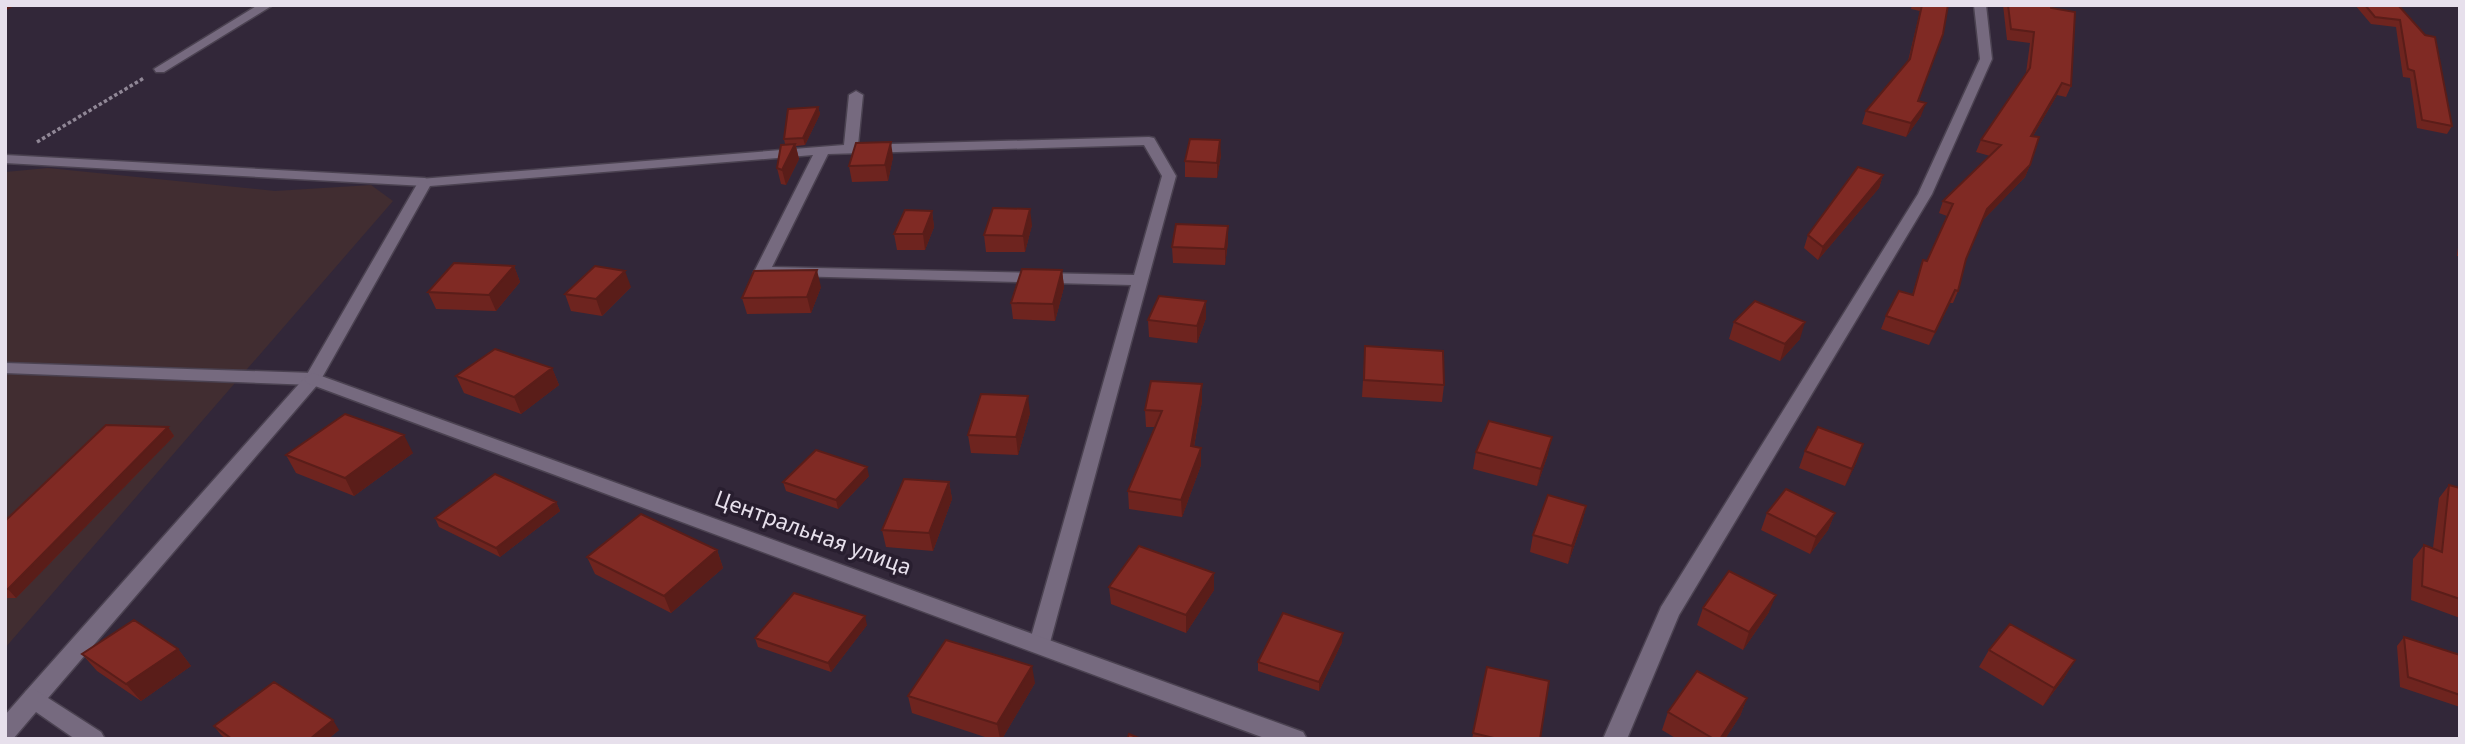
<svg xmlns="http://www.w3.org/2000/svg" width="2465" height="744" font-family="'Source Sans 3',sans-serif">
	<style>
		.industrial { fill: #412d31 }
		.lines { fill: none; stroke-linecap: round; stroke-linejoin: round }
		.lane-casing { stroke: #4b4251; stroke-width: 3 }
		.street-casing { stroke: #4b4251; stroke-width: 3 }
		.secondary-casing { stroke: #4b4251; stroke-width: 3 }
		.path { stroke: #908796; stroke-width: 3.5; stroke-dasharray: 3.5 2.5; stroke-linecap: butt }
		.lane { fill: #766a7f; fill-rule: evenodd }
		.street { fill: #766a7f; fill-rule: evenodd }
		.secondary { fill: #766a7f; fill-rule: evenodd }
		.wall { fill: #6e241f }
		.shaded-wall { fill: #5a1d19 }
		.building { fill: #802a24; stroke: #5a1d19; stroke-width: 2 }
		.labels { text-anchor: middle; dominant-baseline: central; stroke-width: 7; stroke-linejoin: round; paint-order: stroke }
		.street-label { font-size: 24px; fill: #e7e0ec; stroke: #281e2f }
	</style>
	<rect width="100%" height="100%" fill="#322739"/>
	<path class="industrial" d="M48,168L275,191L371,185L393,201L5,648V172Z"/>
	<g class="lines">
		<g class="lane-casing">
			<path id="lane" d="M5,155L425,178L432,182L425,186L5,163Z
				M5,363L313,373L322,379L313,385L5,373Z"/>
		</g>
		<g class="street-casing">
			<path id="street" d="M258,5H273L164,72H156L154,69Z
				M1974,5H1986L1992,59L1932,194L1679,615L1627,739H1603L1661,607L1918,194L1980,59Z
				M856,91L863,95L858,145L1149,137L1154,138L1176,176L1048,650L1040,653L1032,650L1029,644L1131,285L756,275L754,272L813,155L430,186L319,383L42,705L34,707L26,705L23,698L26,691L306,376L420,179L844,145L849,95ZM1144,145L1162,176L1134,275L772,267L828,154Z"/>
		</g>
		<g class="secondary-casing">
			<path id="secondary" d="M313,373L1303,732L1307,739H1267L307,383L304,379Z
				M34,689L101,732L105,739H75L36,712L13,739H5V715L26,691Z"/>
		</g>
		<path class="path" d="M37,142L144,78"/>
		<use href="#lane" class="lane"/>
		<use href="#street" class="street"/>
		<use href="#secondary" class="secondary"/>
	</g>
	<path class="wall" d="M1912,5H1948L1919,101L1921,116L1906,137L1862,124L1866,111L1908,61L1920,11L1911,9Z
		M2003,5H2051L2071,86L2066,97L2057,95L2033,136L2030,165L2025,177L1982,221L1965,261L1958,291L1953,303H1950L1929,345L1881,329L1886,316L1912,295L1923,260L1927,261L1947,216L1939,213L1943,201L1990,156L1976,152L1981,140L2026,73L2030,43L2007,40Z
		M2355,5H2398L2452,126L2447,134L2417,128L2410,78L2403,77L2396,27L2371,24Z
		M818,107L820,114L805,145L796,146L799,159L786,185L781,184L777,168L785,144L784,139Z
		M1221,155L1217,178L1185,177V161Z
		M893,157L888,181L852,182L849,166Z
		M1883,175L1879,188L1818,260L1804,248L1808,235Z
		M932,211L934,227L925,250H897L894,234Z
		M1032,225L1025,252H986L984,235Z
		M1228,226V242L1225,265L1173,263L1172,247Z
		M2460,231V256H2457Z
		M514,266L520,282L496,311L436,309L428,292Z
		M1062,270L1064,287L1055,321L1013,319L1011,303Z
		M631,287L602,316L571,311L565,294Z
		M821,287L811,313L747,314L742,298Z
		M1206,301V318L1197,343L1149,337L1148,320Z
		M1734,322L1800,339L1780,361L1729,339Z
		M1365,346L1444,385L1442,402L1362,397Z
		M552,368L559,385L521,414L464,393L456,376Z
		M1202,384V401L1194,447L1201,465L1182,517L1129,509L1128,491L1155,427H1146L1145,410Z
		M1030,413L1018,455L971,453L968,435Z
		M168,427L174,436L16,598H5V521Z
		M1805,451L1857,461L1845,486L1799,468Z
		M1476,452L1548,454L1537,486L1473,469Z
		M413,453L354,496L296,473L286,455Z
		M869,476L838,509L786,491L783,482Z
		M949,482L952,499L933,551L886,547L882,530Z
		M2449,485L2460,488V618L2411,600L2413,559L2424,545L2433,548L2439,498Z
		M556,502L560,511L500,557L439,527L435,518Z
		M1586,506L1582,523L1568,564L1530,552L1533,535Z
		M1767,513H1835L1828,530L1810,554L1761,530Z
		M717,550L723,568L671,613L595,574L587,557Z
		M1109,587L1214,590L1186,633L1111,604Z
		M1703,608L1769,612L1743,650L1697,625Z
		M867,625L831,672L758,647L755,638Z
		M2404,637L2460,655V707L2400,687L2397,646Z
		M1342,642L1319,691L1258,671V662Z
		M178,649L191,666L141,701L97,671L82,654Z
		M1989,650L2075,660L2064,678L2043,706L1979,667Z
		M1487,667L1540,739H1472Z
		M1035,683L1002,739H991L912,713L908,696Z
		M1747,698L1740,716L1725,739H1677L1662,730L1668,712Z
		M214,726L339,730L328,739H226L221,735Z"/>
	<path class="shaded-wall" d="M5,5H16L5,11Z
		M2062,83L2057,95L2026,148L2031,136Z
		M1926,103L1921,116L1906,137L1911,123Z
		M818,107L820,114L805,145L803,138Z
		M1220,140L1221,155L1217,178V163Z
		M891,142L893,157L888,181L885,165Z
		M795,144L799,159L786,185L782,170Z
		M2030,165L2025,177L1982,221L1987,209Z
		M1883,175L1879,188L1818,260L1823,247Z
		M1030,209L1032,225L1025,252L1023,236Z
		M932,211L934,227L925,250L923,234Z
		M1228,226V242L1225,265V249Z
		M514,266L520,282L496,311L489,295Z
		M817,270L821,287L811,313L807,297Z
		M1062,270L1064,287L1055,321L1053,304Z
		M625,271L631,287L602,316L596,299Z
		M1955,290L1950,303L1929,345L1935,332Z
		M1206,301V318L1197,343V326Z
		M1805,322L1800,339L1780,361L1785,344Z
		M552,368L559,385L521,414L514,397Z
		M1202,384V401L1191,463V446Z
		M1028,396L1030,413L1018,455L1016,437Z
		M168,427L174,436L16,598L8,589Z
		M404,435L413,453L354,496L345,478Z
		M1552,437L1548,454L1537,486L1541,469Z
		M1863,444L1857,461L1845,486L1852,469Z
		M1201,448V465L1182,517L1181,500Z
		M867,467L869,476L838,509L836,500Z
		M949,482L952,499L933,551L929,533Z
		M556,502L560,511L500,557L496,548Z
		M1586,506L1582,523L1568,564L1572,546Z
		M1835,513L1828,530L1810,554L1816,537Z
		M717,550L723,568L671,613L664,596Z
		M1214,573V590L1186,633V615Z
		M1776,595L1769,612L1743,650L1749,632Z
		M865,616L867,625L831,672L828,663Z
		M1343,633L1342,642L1319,691V682Z
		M178,649L191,666L141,701L126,684Z
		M2075,660L2064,678L2043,706L2054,688Z
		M1032,666L1035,683L1002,739H1000L997,724Z
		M1747,698L1740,716L1725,739H1720Z
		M333,720L339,730L328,739H310Z"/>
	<path class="building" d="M1922,5H1948L1943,34L1918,101L1926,103L1911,123L1866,111L1910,59Z
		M2008,5H2051V8L2075,12L2071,86L2062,83L2031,136L2039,137L2030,165L1987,209L1966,259L1958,291L1955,290L1935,332L1886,316L1899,291L1913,295L1923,260L1927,261L1953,204L1943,201L2001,145L1981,140L2030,68L2034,32L2011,29Z
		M2365,5H2398L2425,35L2435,37L2452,126L2422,120L2414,71L2408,69L2400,20L2375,17Z
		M818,107L803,138L784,139L788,109Z
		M1190,139L1220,140L1217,163L1185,161Z
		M891,142L885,165L849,166L856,143Z
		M795,144L782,170L777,168L781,145Z
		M1858,167L1883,175L1823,247L1808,235Z
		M993,208L1030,209L1023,236L984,235Z
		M905,210L932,211L923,234H894Z
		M1176,224L1228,226L1225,249L1172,247Z
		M454,263L514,266L489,295L428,292Z
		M595,266L625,271L596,299L565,294Z
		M1022,269L1062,270L1053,304L1011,303Z
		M817,270L807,297L742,298L754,271Z
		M1159,296L1206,301L1197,326L1148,320Z
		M1755,301L1805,322L1785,344L1734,322Z
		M1365,346L1443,351L1444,385L1364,380Z
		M495,349L552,368L514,397L456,376Z
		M1151,381L1202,384L1191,446L1201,448L1181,500L1128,491L1162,411L1145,410Z
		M981,394L1028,396L1016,437L968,435Z
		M345,414L404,435L345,478L286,455Z
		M1489,421L1552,437L1541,469L1476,452Z
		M106,425L168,427L8,589H5V521Z
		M1818,427L1863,444L1852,469L1805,451Z
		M816,450L867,467L836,500L783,482Z
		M495,474L556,502L496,548L435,518Z
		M904,479L949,482L929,533L882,530Z
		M2449,485L2460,488V599L2422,586L2424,545L2442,552Z
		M1786,489L1835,513L1816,537L1767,513Z
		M1548,495L1586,506L1572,546L1533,535Z
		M641,514L717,550L664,596L587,557Z
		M1139,546L1214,573L1186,615L1109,587Z
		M1729,571L1776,595L1749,632L1703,608Z
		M794,593L865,616L828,663L755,638Z
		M1283,613L1343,633L1319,682L1258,662Z
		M134,620L178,649L126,684L82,654Z
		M2010,624L2075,660L2054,688L1989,650Z
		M2404,637L2460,655V695L2408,677Z
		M946,640L1032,666L997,724L908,696Z
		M1487,667L1549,681L1540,739H1498L1473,733Z
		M1697,671L1747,698L1720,739H1714L1668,712Z
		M274,682L333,720L310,739H232L214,726Z
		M1129,734L1141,739H1127Z"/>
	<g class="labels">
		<g class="street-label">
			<text transform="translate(813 533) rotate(20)">Центральная улица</text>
		</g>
	</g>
	<rect width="2465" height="744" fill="none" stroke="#e7e0ec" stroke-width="14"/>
</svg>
